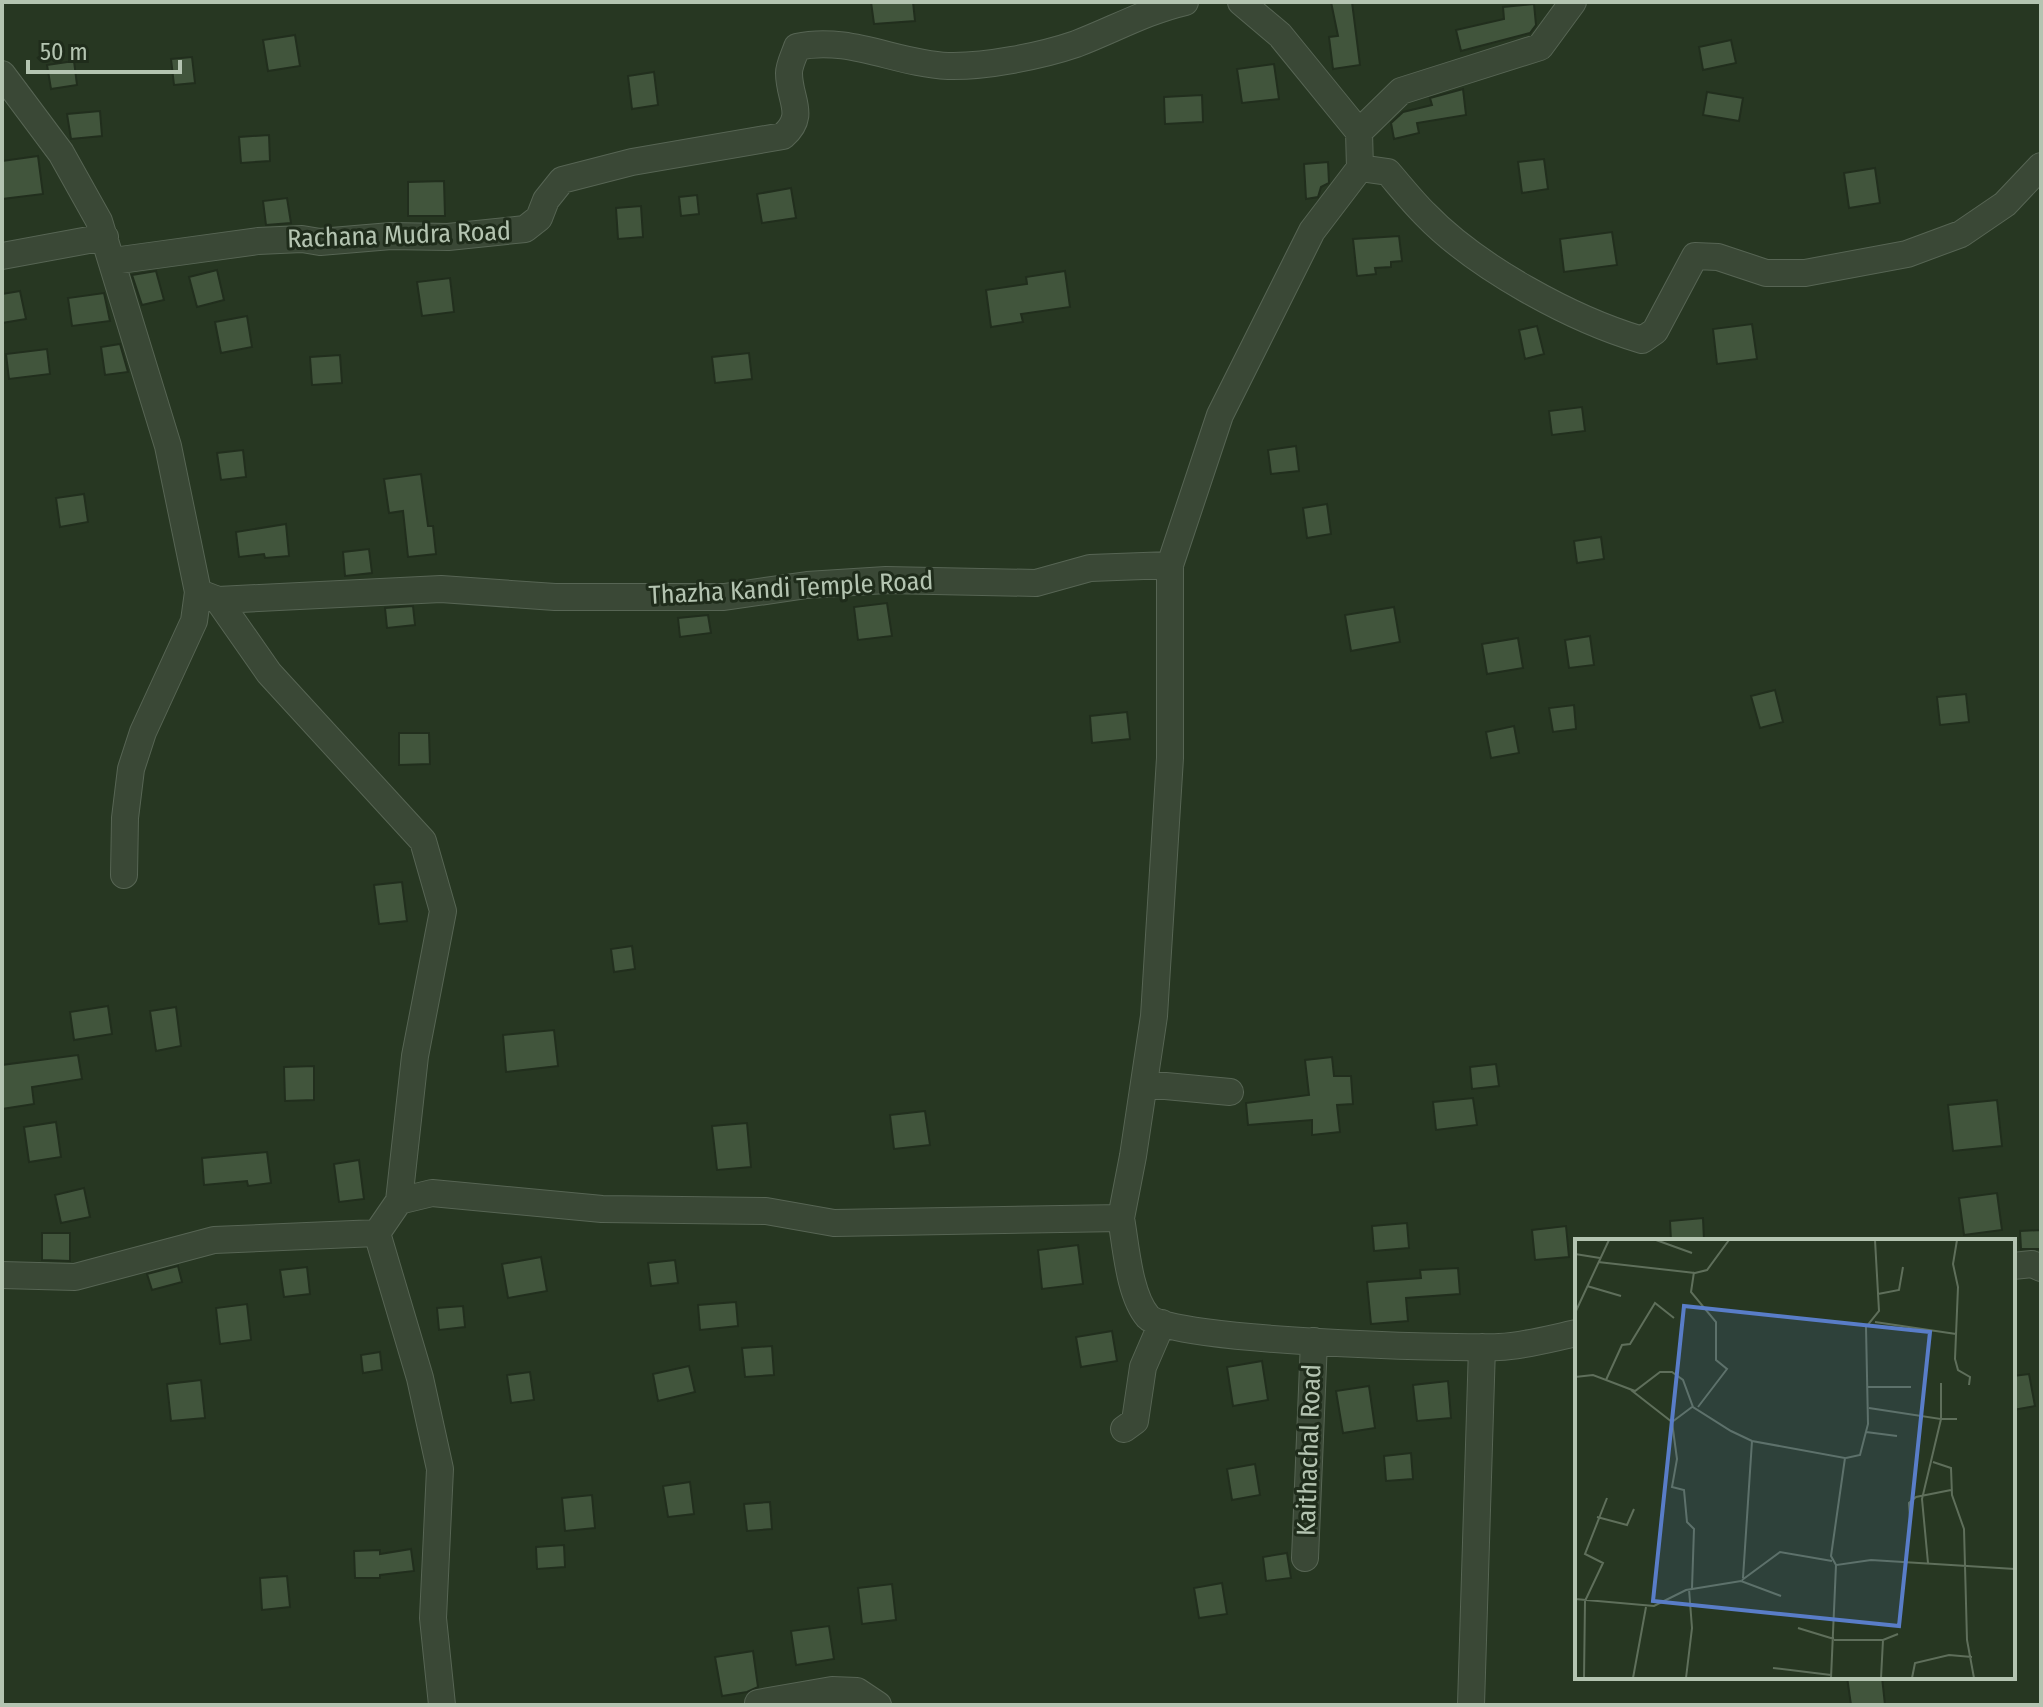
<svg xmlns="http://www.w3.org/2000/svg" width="2043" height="1707" font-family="'Fira Sans Condensed',sans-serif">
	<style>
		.building { fill: #41553c; stroke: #212e1d; stroke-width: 2 }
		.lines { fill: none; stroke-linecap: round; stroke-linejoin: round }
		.minor-casing { stroke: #576554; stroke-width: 28 }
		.minor { stroke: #3a4836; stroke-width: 26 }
		.labels { text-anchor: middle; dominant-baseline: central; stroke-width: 6; stroke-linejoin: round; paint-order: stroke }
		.street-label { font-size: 26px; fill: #b4c4b1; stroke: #1f2c1b }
		.inset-road { fill: none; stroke: #5f6f5b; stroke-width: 2 }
		.view { fill: #597dc8; fill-opacity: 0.15; stroke: #597dc8; stroke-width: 4 }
		.inset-edge { fill: none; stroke: #b4c4b1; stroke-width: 4 }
	</style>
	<rect width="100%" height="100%" fill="#273722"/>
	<path class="building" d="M871,2H913L915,21L874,24Z
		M1331,2H1352L1360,65L1333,69L1329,37L1338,36Z
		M1534,4L1536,25L1530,33L1461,51L1456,30L1504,19L1503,7Z
		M295,35L300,66L268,71L263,40Z
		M1731,40L1736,63L1703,70L1699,47Z
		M192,57L195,83L174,85L171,59Z
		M74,61L77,85L51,89L47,65Z
		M1274,64L1279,99L1242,103L1237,69Z
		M654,72L658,105L632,109L628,76Z
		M1463,89L1466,115L1417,123L1419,133L1394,139L1391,123L1403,112L1432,105L1430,98Z
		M1707,92L1743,98L1739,121L1703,115Z
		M1202,95L1203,122L1165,124L1164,97Z
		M100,111L102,136L71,139L67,114Z
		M269,135L270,161L241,163L239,137Z
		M38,156L43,194L2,199V161Z
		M1544,159L1548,189L1522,193L1518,162Z
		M1328,162L1329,183L1321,187L1318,197L1306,199L1304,164Z
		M1875,168L1880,203L1849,208L1844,173Z
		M444,181L445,216H408V182Z
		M791,188L796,218L762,223L757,194Z
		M697,195L699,214L681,216L679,197Z
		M287,198L291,223L266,225L263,201Z
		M641,206L643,237L618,239L616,208Z
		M1612,232L1617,265L1564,272L1560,239Z
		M1399,236L1402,261L1391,262V267L1375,268L1376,274L1357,276L1353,239Z
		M217,270L224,300L197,307L189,277Z
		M156,271L164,300L142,305L132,275Z
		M1065,271L1070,307L1021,314L1023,322L991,327L986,290L1027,284L1026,277Z
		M450,278L454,312L422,316L417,282Z
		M20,291L26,319L2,323V294Z
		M104,293L110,321L72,326L68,298Z
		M247,316L252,347L221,353L215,322Z
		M1752,324L1757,359L1717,364L1713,329Z
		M1537,326L1544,354L1525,359L1519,330Z
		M120,344L128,372L105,375L101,347Z
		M47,349L50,374L9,379L6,354Z
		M749,353L752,379L715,383L712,357Z
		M340,355L342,383L312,385L310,357Z
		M1582,407L1585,431L1552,435L1549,411Z
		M1296,446L1299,471L1271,474L1268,450Z
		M243,450L246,477L221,480L217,453Z
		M421,474L428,526H433L436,554L408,557L403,511L389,513L384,479Z
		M84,494L88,522L60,527L56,498Z
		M1327,504L1331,534L1307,538L1303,508Z
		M286,524L289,556L265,558L264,554L239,557L236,532Z
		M1601,537L1604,559L1577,563L1574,541Z
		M369,549L372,573L345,576L343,552Z
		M887,603L892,636L858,640L854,607Z
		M413,606L415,625L387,628L385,608Z
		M1394,607L1400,642L1351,651L1345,615Z
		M708,615L711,633L680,637L678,618Z
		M1590,636L1594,665L1569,668L1565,640Z
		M1518,638L1523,668L1487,674L1482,644Z
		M1775,690L1783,722L1760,728L1751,696Z
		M1966,694L1969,722L1940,725L1937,697Z
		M1574,705L1576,729L1553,732L1549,708Z
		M1127,712L1130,739L1092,743L1090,716Z
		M1514,726L1519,753L1491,758L1486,732Z
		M399,733H429L430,764L399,765Z
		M402,882L407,921L379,924L374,885Z
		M632,946L635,969L614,972L611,949Z
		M108,1006L112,1034L74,1040L70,1012Z
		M176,1007L181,1046L156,1051L150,1011Z
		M554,1030L558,1066L506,1072L503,1035Z
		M78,1055L82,1079L32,1087L34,1104L2,1109V1065Z
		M1332,1057L1334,1076H1351L1353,1104L1337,1105L1340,1132L1312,1135V1120L1248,1125L1246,1103L1309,1095L1305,1060Z
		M1496,1064L1499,1086L1472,1089L1470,1067Z
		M314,1066V1100L285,1101L284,1067Z
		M1473,1098L1477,1125L1436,1130L1433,1102Z
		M1997,1100L2002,1146L1953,1151L1948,1105Z
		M925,1111L930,1145L894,1149L890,1115Z
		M56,1122L61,1157L29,1162L24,1127Z
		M747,1123L751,1167L717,1170L712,1126Z
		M267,1152L271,1183L248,1186L247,1181L204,1185L202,1158Z
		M359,1160L364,1199L339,1202L334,1164Z
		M84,1188L90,1217L61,1223L55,1195Z
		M1997,1193L2002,1230L1964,1235L1959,1198Z
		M1703,1218L1704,1241H1671L1670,1221Z
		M1407,1223L1409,1248L1374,1251L1372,1226Z
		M1566,1226L1569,1257L1535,1260L1532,1230Z
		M2041,1230V1249H2021L2020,1231Z
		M42,1233H70V1261L42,1260Z
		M1078,1245L1083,1284L1042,1289L1038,1250Z
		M541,1257L547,1291L508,1298L502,1264Z
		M675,1260L678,1283L651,1286L648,1263Z
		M178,1266L182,1282L152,1290L147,1274Z
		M307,1267L310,1294L284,1297L280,1270Z
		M1458,1268L1460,1294L1406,1298L1408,1321L1371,1324L1367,1282L1421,1278L1420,1270Z
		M736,1302L738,1326L700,1330L698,1305Z
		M247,1304L251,1340L220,1344L216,1308Z
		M463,1306L465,1327L439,1330L437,1308Z
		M1112,1331L1117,1361L1081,1367L1076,1337Z
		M772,1346L774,1375L745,1377L742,1348Z
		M380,1352L382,1370L363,1373L361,1355Z
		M1262,1361L1268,1400L1233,1406L1227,1367Z
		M689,1366L695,1392L658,1401L653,1374Z
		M530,1372L534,1400L511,1403L507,1375Z
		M2029,1374L2035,1406L2013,1410V1376Z
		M201,1380L205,1418L171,1421L167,1384Z
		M1448,1381L1451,1418L1417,1421L1413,1385Z
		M1369,1386L1375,1428L1343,1433L1336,1391Z
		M1411,1453L1413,1479L1386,1481L1384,1456Z
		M1255,1464L1260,1495L1232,1500L1227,1469Z
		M690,1482L694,1514L668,1517L663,1486Z
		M592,1495L595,1528L565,1531L562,1498Z
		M770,1502L772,1529L747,1531L744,1504Z
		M564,1545L565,1567L537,1569L536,1547Z
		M411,1549L414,1571L380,1575V1578H355L354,1551L380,1550V1554Z
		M1287,1553L1291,1578L1266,1581L1263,1557Z
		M287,1576L290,1607L262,1610L260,1578Z
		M1222,1583L1227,1614L1199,1618L1194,1588Z
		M892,1584L896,1620L862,1624L858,1588Z
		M829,1626L834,1659L796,1665L791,1631Z
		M753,1651L758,1687L747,1692L722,1696L715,1657Z
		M1847,1677H1882L1885,1705H1851Z"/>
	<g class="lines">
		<g class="minor-casing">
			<path id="minor" d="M1241,2L1280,35L1359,132
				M2,74L61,153L99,221L168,446L198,592L194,621L143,732L131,769L125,818L124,875
				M1360,168L1388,172C1400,186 1412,201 1425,214C1476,267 1571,319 1642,340L1655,331L1695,256L1718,257L1766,273H1805L1907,254L1961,234L2005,204L2041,166
				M2,256L105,237
				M113,261L258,241L302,239L320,242L391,236L448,237L525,229L539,218L546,200L562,180L632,162L783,136C807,115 789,100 789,73C789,65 794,56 797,47C848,35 897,64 948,66C985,67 1041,56 1076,44C1113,30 1146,11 1185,2
				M205,595L218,600L269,673L423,841L443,911L415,1056L399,1201
				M218,600L441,589L555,597H724L807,585L886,580L1036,583L1090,568L1170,565
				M1144,1084L1230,1092
				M1121,1218C1126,1246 1129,1295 1148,1317C1170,1341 1452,1349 1499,1347C1525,1346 1552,1338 1577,1333
				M377,1233L399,1201L432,1193L602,1209L766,1211L834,1223L1121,1218L1133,1156L1154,1016L1170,758V565L1220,415L1312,231L1360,168L1359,132L1401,91L1540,47L1573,2
				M2013,1266L2032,1264L2041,1268
				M2,1275L75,1277L214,1240L377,1233L420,1378L440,1469L433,1618L442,1705
				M1124,1429L1135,1421L1143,1367L1162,1323
				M1305,1558L1314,1341
				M758,1703L832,1690L857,1691L878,1705
				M1471,1705L1482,1347"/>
		</g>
		<use href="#minor" class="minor"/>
	</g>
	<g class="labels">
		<g class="street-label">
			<text transform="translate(399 235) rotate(-2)">Rachana Mudra Road</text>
			<text transform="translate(791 588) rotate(-3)">Thazha Kandi Temple Road</text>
			<text transform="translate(1309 1450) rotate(-88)">Kaithachal Road</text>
		</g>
	</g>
	<g transform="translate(1575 1239)">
		<rect width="440" height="440" fill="#273722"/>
		<path class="inset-road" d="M81,1L117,14M382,1L378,25L383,48L380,120L383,131L395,138L394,146M0,15L25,19M23,23L120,34L132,31L154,1M119,33L116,53L141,83V121L152,130L123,168M12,47L46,57M303,55L324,51L328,28M0,74L34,1M300,83L381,95M0,138L18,136L60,152L85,133H97L108,141L118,168L156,192L177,202L270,219L256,317L261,326M31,141L47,106L55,105L80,64L99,79M366,144V180H382M293,148H336M56,151L97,183L117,168M294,169L366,180L347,260L353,324M97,183L102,220L97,248L109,251L112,283L119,290L117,349M291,193L322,197M271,219L285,216L293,185L291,88L304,72L300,1M358,223L376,229L377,256L389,290L392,401L399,439M22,278L52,286L59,270M335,278L334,264L341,258L376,251M168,339L177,202M167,341L205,313L257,322M0,360L79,367L111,351L166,342L206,357M223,389L259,400M259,401H308L323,395M198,429L256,436M9,439L10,362L28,324L10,315L32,259M58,439L71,368M111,439L117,389L114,350M256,439L261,326L296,321L440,330M306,439L308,401M337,439L340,424L374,416L397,418"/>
		<path class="view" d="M109,67L355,93L324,387L78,362Z"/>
		<rect width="440" height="440" class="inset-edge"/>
	</g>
	<rect width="2043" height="1707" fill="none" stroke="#b4c4b1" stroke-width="8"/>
	<path d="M28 60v12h152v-12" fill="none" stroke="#b4c4b1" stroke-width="4"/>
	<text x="40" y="60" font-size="24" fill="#b4c4b1" stroke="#1f2c1b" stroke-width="6" paint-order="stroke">50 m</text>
</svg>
